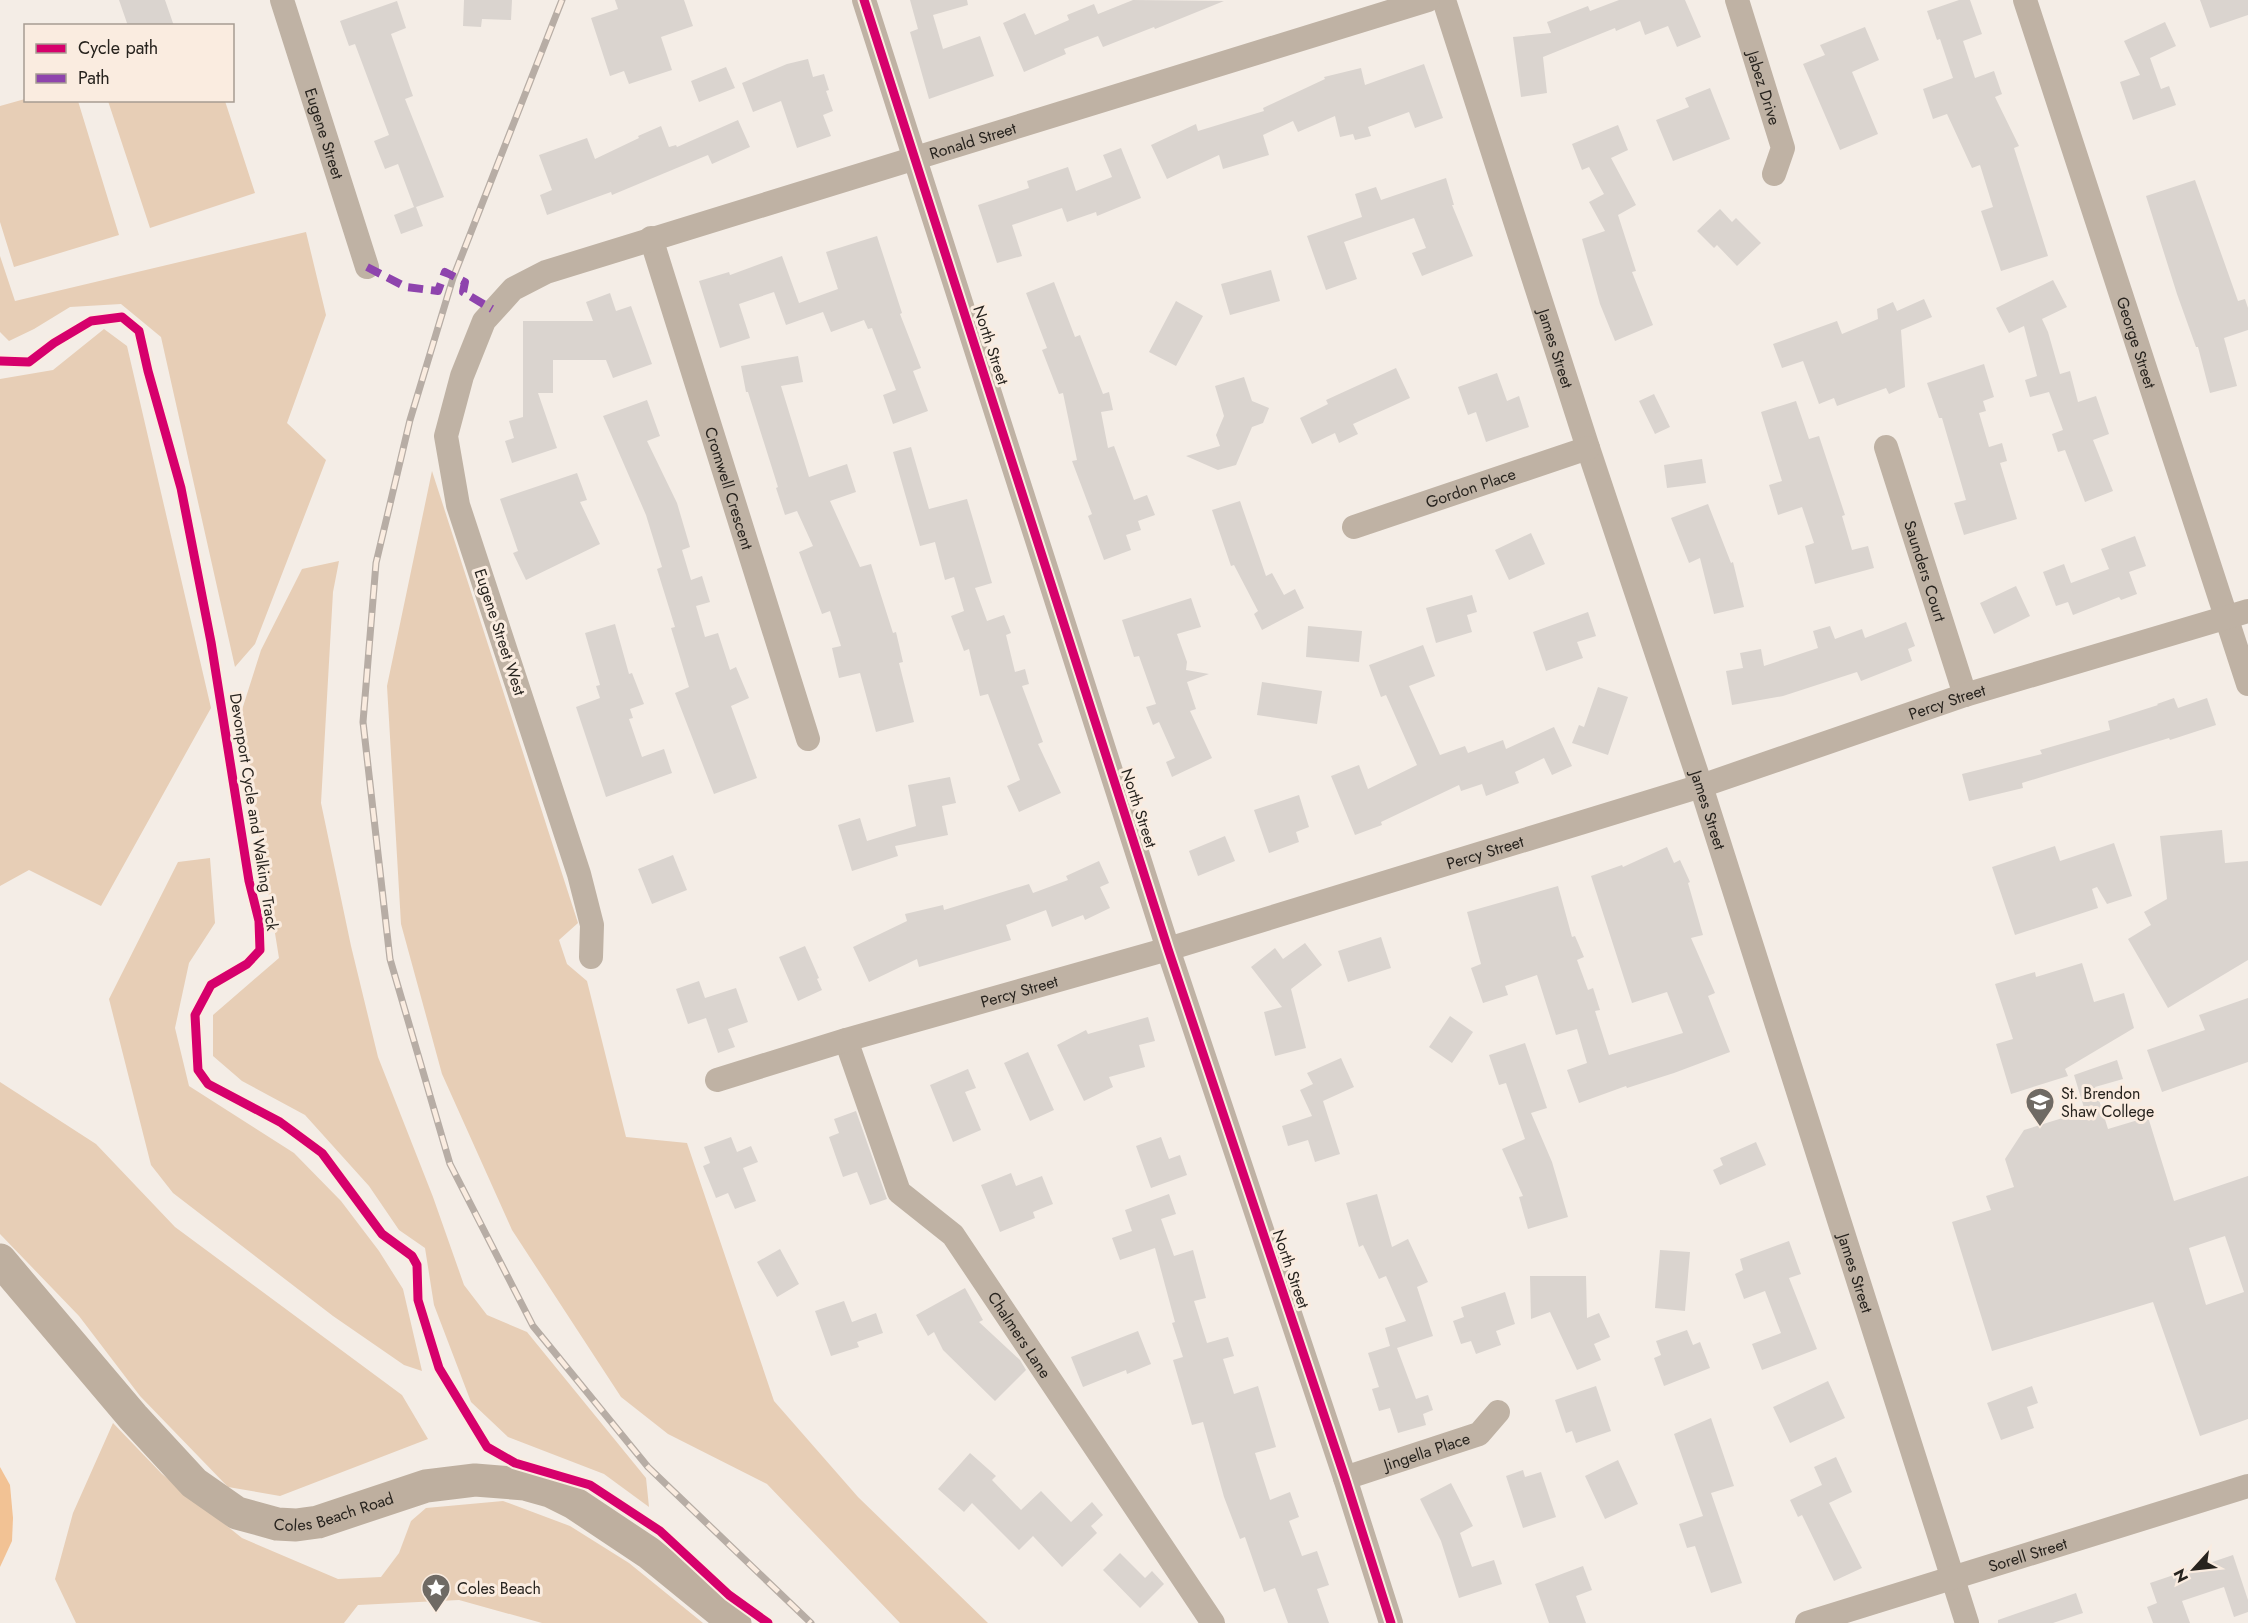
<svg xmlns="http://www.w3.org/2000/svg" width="2248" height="1623" font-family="Jost,sans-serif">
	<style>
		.green { fill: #e7ceb6 }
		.water { fill: #f2c294 }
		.building { fill: #dad4cf; fill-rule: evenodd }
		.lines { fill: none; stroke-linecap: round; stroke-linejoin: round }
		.street { stroke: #bfb2a4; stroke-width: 24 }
		.secondary { stroke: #beaf9f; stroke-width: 33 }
		.rail-casing { stroke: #b7ada5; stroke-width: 7 }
		.rail { stroke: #faece0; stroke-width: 4.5; stroke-dasharray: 14; stroke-linecap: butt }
		.quiet { stroke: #8e44ad; stroke-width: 8; stroke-dasharray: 15 8; stroke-linecap: butt }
		.cycleway-casing { stroke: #faece0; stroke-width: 13 }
		.cycleway { stroke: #d6006c; stroke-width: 9 }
		.labels { text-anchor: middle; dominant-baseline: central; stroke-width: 6; stroke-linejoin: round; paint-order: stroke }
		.street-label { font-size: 16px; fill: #27231e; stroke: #faece0 }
		.poi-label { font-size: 16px; fill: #27231e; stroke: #faece0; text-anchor: start }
	</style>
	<rect width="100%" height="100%" fill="#f4ede6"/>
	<path class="green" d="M25,99L26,100L78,101L119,235L14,267L0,222V106Z
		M108,101H225L255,193L150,228Z
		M306,232L326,315L287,423L326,460L255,644L235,667L161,337L121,304L70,307L34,329L9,341L0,332V256L15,301Z
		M104,329L127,346L211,708L101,906L29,870L0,886V379L53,370Z
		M432,471L578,923L559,940L567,964L587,981L626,1137L687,1143L774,1401L858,1497L988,1623H900L767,1484L668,1434L621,1397L512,1230L442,1074L401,924L387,686Z
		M339,561L333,592L321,803L351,946L378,1057L433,1197L464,1285L487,1315L527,1332L646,1478L649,1507L604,1474L508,1437L471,1402L434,1305L425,1248L399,1230L369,1186L305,1115L242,1081L213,1056V1015L279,958L240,716L261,650L302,569Z
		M210,858L215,923L189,963L175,1028L189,1086L294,1153L341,1201L379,1251L403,1289L422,1371L404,1365L333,1316L173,1193L151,1165L109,999L178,862Z
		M0,1082L96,1144L175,1227L402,1395L428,1439L280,1496L228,1487L140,1396L79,1316L0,1234Z
		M113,1423L162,1474L242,1538L338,1579L381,1577L399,1553L411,1521L426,1508L503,1501L570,1526L629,1563L703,1623H542L459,1600L358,1605L344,1623H76L55,1579L73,1513Z"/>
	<path class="water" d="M0,1467L10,1485L13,1518L12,1541L0,1567Z"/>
	<path class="building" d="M119,0H165L174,26H128Z
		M464,0H512L511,20L482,19L481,27L463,26Z
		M615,0H684L693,26L661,37L672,70L629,84L624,71L610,76L591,18L618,9Z
		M910,0H967L968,5L933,15L943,49L980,36L994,76L929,99L910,32L918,29Z
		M1133,0L1224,1L1155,29L1154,27L1103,47L1098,36L1064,49L1066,54L1024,72L1003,23L1025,13L1035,35L1069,20L1067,15L1094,4L1098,14Z
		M1619,0H1685L1701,37L1677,47L1668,26L1645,35L1640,21L1616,31L1615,28L1543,57L1547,93L1521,97L1513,37L1551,33L1547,22L1588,6L1590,11Z
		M1959,0H1970L1982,34L1963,41L1975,78L1994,71L2002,94L1995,97L2019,146L2014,148L2048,256L2001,271L1981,211L1993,207L1980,165L1972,168L1947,114L1933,119L1923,89L1953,78L1940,39L1937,40L1927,11Z
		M2200,0H2248V15L2210,28Z
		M397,1L406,28L391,34L413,96L405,99L444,197L416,207L423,226L401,234L394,215L414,207L398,164L385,169L374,141L389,135L355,44L349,46L340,21Z
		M2165,22L2176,46L2150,58L2161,89L2169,86L2176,105L2133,120L2120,82L2140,75L2124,41Z
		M1865,27L1879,60L1852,72L1878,134L1840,150L1803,64L1825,55L1820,45Z
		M808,59L813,77L824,74L829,90L826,91L833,111L823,115L831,136L797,148L781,101L753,112L742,83L787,64Z
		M1424,64L1443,118L1415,128L1409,112L1368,127L1371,136L1355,140L1353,134L1340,137L1335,116L1298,132L1293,121L1263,135L1269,155L1223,169L1219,155L1167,179L1151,145L1196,124L1198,131L1264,111L1263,108L1325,79L1324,77L1361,68L1365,85Z
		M726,67L735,88L699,102L691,81Z
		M1710,88L1730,139L1673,161L1656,120L1689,107L1685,98Z
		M738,120L750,147L712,164L708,155L612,195L611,192L547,215L540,195L552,190L539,155L587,138L595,159L639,138L638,136L661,126L669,147L676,145L677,147Z
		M1618,125L1628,150L1611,158L1636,205L1618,215L1636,271L1632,272L1653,325L1615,341L1600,304L1582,239L1605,231L1589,202L1604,194L1589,167L1582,170L1572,144Z
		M1121,148L1141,198L1097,216L1096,212L1067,222L1062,208L1012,225L1022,256L997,263L978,205L1029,188L1027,181L1068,167L1076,191L1112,177L1103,155Z
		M1446,178L1454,205H1452L1473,256L1422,276L1412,253L1426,248L1414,218L1344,242L1357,279L1326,290L1307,236L1362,217L1355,194L1376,187L1381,200Z
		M2195,180L2238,301L2245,299L2248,308V330L2224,338L2237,386L2210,393L2198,347H2196L2177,294L2146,196Z
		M1720,209L1732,222L1736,218L1761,243L1737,266L1717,245L1714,248L1697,231Z
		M877,236L902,313L900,314L921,368L913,371L928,411L893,424L883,395L896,390L872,328L868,329L864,320L831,332L823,312L786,325L774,292L739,304L750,338L720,348L699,281L729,272L730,275L782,256L799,303L838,289L826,252Z
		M1271,270L1280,301L1230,315L1221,284Z
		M2053,280L2067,307L2042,319L2048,332L2060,374L2070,371L2078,402L2096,396L2109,434L2093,440L2113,491L2085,502L2065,450L2058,452L2052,434L2063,430L2049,392L2030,397L2025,380L2037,376L2024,326L2009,333L1996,308Z
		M1054,282L1075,337L1080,335L1103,394L1109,392L1113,410L1101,412L1108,448L1114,446L1134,500L1147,495L1155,515L1138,521L1141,530L1126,535L1131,550L1104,560L1088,516L1092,514L1072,461L1077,460L1063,393L1059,394L1042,350L1047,348L1026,293Z
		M610,293L616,311L631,306L652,364L613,378L606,360H553V393H538L557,448L512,463L505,441L514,438L509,421L523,417V321H593L586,302Z
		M1924,299L1932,317L1901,330L1905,387L1889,394L1886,388L1837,406L1834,398L1819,404L1803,361L1782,368L1773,344L1837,321L1842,334L1878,319L1877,309L1893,302L1897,311Z
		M1176,301L1203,316L1176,366L1149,352Z
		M798,356L803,382L781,386L809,477L847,464L856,492L830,501L860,567L871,564L893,633L896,632L903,662L899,663L914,722L876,732L860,673L839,678L832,648L841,646L830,611L822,614L799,552L813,546L797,511L785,515L776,488L778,487L748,392H746L741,366Z
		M1984,364L1994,397L1983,401L1986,411L1979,413L1989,447L2002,443L2007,461L2000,463L2017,519L1964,535L1954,503L1966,500L1942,418H1939L1927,383Z
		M1396,368L1410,398L1353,424L1358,434L1339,443L1335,433L1312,444L1300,418L1328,404L1326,400Z
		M1497,373L1507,401L1519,396L1529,427L1486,442L1476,412L1468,415L1458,387Z
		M1244,377L1252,401L1269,408L1263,423L1252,427L1236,465L1218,470L1186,456L1220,446L1216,435L1224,416L1215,386Z
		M1654,394L1670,427L1655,434L1639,401Z
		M647,400L660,436L647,441L677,503L690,547L682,550L691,580L702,576L710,602L696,606L705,637L718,633L730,670L736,667L749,698L731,706L757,778L714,794L675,693L689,687L671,628L675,627L657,569L662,567L646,515L603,416Z
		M1796,401L1809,439L1819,436L1845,515L1842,516L1852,550L1868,546L1874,568L1815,584L1805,546L1814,543L1802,507L1778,515L1769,485L1782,481L1761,412Z
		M911,447L929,509L967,499L992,583L975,588L987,621L1004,615L1011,633L1006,635L1015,672L1025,669L1029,684L1022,686L1043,742L1038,744L1061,793L1019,812L1007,786L1020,780L988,694L980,696L969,649L964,651L951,616L964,611L954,577L945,580L935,542L920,546L893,452Z
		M1702,459L1706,483L1667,488L1664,465Z
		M577,473L587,500L580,502L600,544L526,580L513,553L518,551L500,499Z
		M1240,501L1266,576L1272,573L1284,595L1295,589L1304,608L1262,630L1254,614L1258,611L1234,565L1231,566L1212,510Z
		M1708,504L1731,563L1733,562L1744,607L1714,614L1700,558L1689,563L1671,518Z
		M1531,533L1545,564L1509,580L1495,550Z
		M2135,536L2146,566L2129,572L2137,594L2121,600L2119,597L2073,615L2068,602L2056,606L2043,572L2064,564L2071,583L2109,569L2101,549Z
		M2016,586L2030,616L1994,634L1980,603Z
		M1472,595L1477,612L1467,615L1472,632L1436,643L1426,608Z
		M1191,598L1201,627L1177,634L1187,662L1186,670L1209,674L1187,682L1196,709L1190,711L1212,758L1172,777L1166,762L1175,758L1159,722L1153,725L1146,707L1156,704L1139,656L1134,657L1122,620Z
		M1588,612L1596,636L1577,642L1583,658L1546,671L1533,632Z
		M1906,622L1915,646L1908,649L1912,661L1861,681L1857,672L1783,696L1732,705L1726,671L1743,668L1740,653L1761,649L1764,666L1818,648L1813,631L1830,626L1835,639L1862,629L1865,638Z
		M615,624L629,674L632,673L644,704L630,709L633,718L629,719L642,757L664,749L672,773L606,797L576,707L600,698L596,686L600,685L585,633Z
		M1308,626L1362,631L1359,662L1306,657Z
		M1423,645L1435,676L1409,686L1440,755L1465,746L1468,753L1503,740L1506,749L1554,727L1572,766L1552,775L1544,758L1515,772L1519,783L1486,796L1482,784L1461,791L1459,785L1381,822L1382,825L1355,835L1331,776L1359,765L1368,789L1417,765L1386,695L1381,697L1369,665Z
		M1262,682L1322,691L1317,724L1257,715Z
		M1598,687L1628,697L1608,755L1572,743L1579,725L1584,727Z
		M2174,698L2178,708L2207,698L2216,725L2170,740L2169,738L2022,783L2023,788L1969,801L1962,774L2042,754L2040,750L2110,730L2108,721L2158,705L2157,704Z
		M950,777L956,803L942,806L948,835L895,846L898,856L852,871L838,825L860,818L867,841L916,826L908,785Z
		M1299,795L1309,827L1296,832L1299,842L1269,853L1254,810Z
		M2222,830L2225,863L2248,861V960L2168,1008L2128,939L2151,925L2144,912L2167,899L2160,836Z
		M1225,836L1235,861L1198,876L1189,851Z
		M2114,843L2132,896L2107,904L2097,887L2092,889L2098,908L2015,935L1992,867L2055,846L2060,861Z
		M1667,847L1674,863L1680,860L1690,882L1688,883L1703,935L1691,938L1715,993L1708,996L1730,1052L1674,1073L1627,1088L1626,1086L1579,1103L1567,1070L1587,1063L1577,1029L1556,1035L1537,975L1505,986L1508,995L1483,1003L1471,968L1481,964L1467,912L1558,886L1572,937L1575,936L1584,957L1577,960L1588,990L1593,988L1600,1010L1595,1011L1609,1055L1683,1033L1667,992L1632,1003L1591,876L1622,865L1623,867Z
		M673,855L687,890L652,904L638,869Z
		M1099,861L1109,883L1100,887L1110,908L1085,920L1083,915L1052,927L1046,910L1006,925L1011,940L919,967L917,959L869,982L853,947L907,921L905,914L943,905L944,910L1029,884L1033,893L1068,880L1066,876Z
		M1381,937L1391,968L1348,982L1338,951Z
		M1305,943L1322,965L1291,989L1306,1048L1275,1056L1264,1012L1282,1007L1251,967L1275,948L1283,959Z
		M805,946L819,978L817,979L822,990L798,1001L779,957Z
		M2082,963L2094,1002L2124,993L2134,1028L2065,1069L2068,1076L2011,1094L1996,1044L2013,1039L1995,984L2035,972L2036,977Z
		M699,981L705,998L736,988L748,1022L728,1029L735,1047L718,1053L706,1018L688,1024L676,989Z
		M2248,998V1062L2162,1092L2147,1050L2205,1030L2199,1015Z
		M1450,1016L1473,1032L1452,1063L1429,1047Z
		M1148,1017L1155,1041L1139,1045L1145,1067L1109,1077L1113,1087L1084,1101L1057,1045L1086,1030L1088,1034Z
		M1525,1043L1547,1108L1531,1113L1552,1162L1568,1217L1528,1229L1519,1197L1523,1196L1502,1149L1525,1139L1506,1083L1499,1085L1489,1055Z
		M1028,1052L1054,1110L1030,1121L1004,1063Z
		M1341,1058L1354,1087L1323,1101L1340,1154L1315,1162L1308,1140L1288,1146L1282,1126L1312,1116L1300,1090L1313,1084L1307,1073Z
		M2117,1060L2123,1079L2095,1087L2108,1129L2148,1117L2174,1201L2248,1176V1419L2200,1436L2153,1302L1992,1351L1952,1222L1991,1210L1986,1196L2014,1187L2005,1159L2024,1130L2085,1111L2074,1075ZM2225,1236L2244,1292L2206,1305L2189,1248Z
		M968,1069L976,1088L965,1092L981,1130L953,1142L930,1085Z
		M856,1111L887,1199L870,1205L857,1172L843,1177L829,1137L839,1133L834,1119Z
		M731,1137L737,1152L751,1146L758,1162L743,1168L756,1201L735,1209L728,1193L716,1198L703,1166L710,1163L704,1147Z
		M1161,1137L1169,1159L1180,1155L1187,1175L1151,1188L1136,1146Z
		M1756,1142L1766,1165L1720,1185L1713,1170L1723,1165L1720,1158Z
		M1011,1173L1016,1186L1042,1176L1053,1204L1033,1212L1035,1218L1000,1232L981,1185Z
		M1169,1194L1176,1214L1161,1219L1174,1256L1193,1250L1206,1298L1194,1301L1207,1343L1228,1337L1234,1356L1223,1359L1234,1394L1258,1386L1276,1447L1255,1453L1270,1500L1290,1492L1299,1517L1289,1521L1302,1556L1317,1551L1329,1585L1317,1589L1329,1623H1288L1275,1588L1264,1592L1245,1537L1240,1539L1224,1497L1203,1422L1192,1425L1173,1360L1183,1357L1172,1323L1175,1322L1155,1248L1120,1260L1112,1238L1132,1231L1125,1210Z
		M1377,1194L1392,1247L1408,1239L1428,1282L1417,1287L1433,1336L1397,1348L1416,1399L1428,1395L1433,1410L1423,1414L1426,1425L1398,1433L1390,1408L1379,1411L1372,1389L1379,1387L1368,1353L1390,1346L1385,1328L1406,1321L1386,1276L1379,1279L1363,1245L1359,1247L1346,1203Z
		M1789,1241L1801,1274L1789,1278L1817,1349L1762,1370L1752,1344L1781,1333L1765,1291L1744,1299L1735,1274L1743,1270L1740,1259Z
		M780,1249L799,1284L777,1297L757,1262Z
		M1660,1250L1690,1252L1685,1311L1655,1308Z
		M1530,1276H1586L1587,1318L1599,1313L1610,1337L1594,1344L1601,1360L1577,1370L1550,1312L1531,1319Z
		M965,1288L983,1320L979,1322L1020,1360L1026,1370L995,1401L943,1350L934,1332L928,1336L916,1315Z
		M1505,1292L1515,1324L1496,1331L1501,1345L1476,1354L1471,1341L1461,1344L1453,1321L1464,1317L1461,1307Z
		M844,1301L852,1322L876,1313L883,1333L857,1342L859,1347L831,1356L815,1311Z
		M1687,1330L1693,1345L1700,1342L1710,1368L1664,1386L1654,1358L1661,1355L1656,1341Z
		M1138,1331L1151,1364L1127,1374L1126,1370L1083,1387L1071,1357Z
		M1828,1381L1845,1418L1790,1443L1773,1407Z
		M1596,1386L1611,1431L1576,1443L1572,1431L1566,1433L1555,1400Z
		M2032,1386L2038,1403L2027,1407L2034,1428L2001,1440L1987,1403Z
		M1711,1418L1734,1486L1711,1493L1742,1583L1711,1593L1695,1546L1687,1548L1679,1524L1703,1516L1674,1434Z
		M970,1453L996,1476L992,1480L1021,1510L1041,1491L1071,1522L1092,1502L1103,1515L1091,1526L1097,1533L1062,1567L1033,1536L1019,1550L972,1503L964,1512L938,1489Z
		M1836,1457L1852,1492L1829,1503L1862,1568L1834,1581L1802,1515L1798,1517L1790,1500L1822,1485L1814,1467Z
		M1618,1460L1638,1504L1605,1519L1585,1476Z
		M1523,1470L1525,1477L1541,1472L1556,1517L1523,1528L1506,1476Z
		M1451,1483L1473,1526L1460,1533L1472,1567L1494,1560L1502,1584L1459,1598L1441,1541L1420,1499Z
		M1120,1553L1145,1578L1152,1571L1164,1584L1140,1608L1103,1570Z
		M2233,1555L2248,1600V1612L2234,1617L2224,1587L2182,1601L2190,1623H2153L2147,1607L2157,1603L2150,1583Z
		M1583,1566L1592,1590L1576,1596L1586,1623H1549L1535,1584Z
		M2076,1593L2083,1613L2053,1623H1998V1620Z"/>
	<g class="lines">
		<g class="street">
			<path id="s1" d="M282,0L367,267"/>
			<path d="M864,0L1168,949L1345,1478L1391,1623"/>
			<path id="s2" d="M1444,0L1588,448L1701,786L1967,1623"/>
			<path id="s3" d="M1737,0L1783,148L1774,174"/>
			<path id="s4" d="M2025,0L2248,684"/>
			<path id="s5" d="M651,238L808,739"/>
			<path id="s6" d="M1886,447L1965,695"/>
			<path id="s7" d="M1354,527L1588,448"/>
			<path id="s8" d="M591,957L592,925L579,874L458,505L446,436L462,376L484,321L513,289L546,272L1428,0"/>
			<path id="s9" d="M846,1040L899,1192L953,1235L1213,1623"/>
			<path id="s10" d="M717,1080L846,1040L1168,949L1701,786L1965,695L2248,611"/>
			<path id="s11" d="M1345,1478L1479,1434L1498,1412"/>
			<path id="s12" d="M1807,1623L2248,1486"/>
		</g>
		<path class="secondary" id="s13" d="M0,1260L133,1417L194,1483L237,1513L277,1524L296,1525L318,1522L426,1486L475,1480L525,1484L550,1491L574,1503L649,1553L735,1623"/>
		<g class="rail-casing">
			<path id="rail" d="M562,0L453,278L410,420L376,563L363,722L390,959L450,1164L533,1326L648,1467L811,1623"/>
		</g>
		<use href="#rail" class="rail"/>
		<path class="quiet" d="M367,267L406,287L438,291L445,272L465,282L463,292L492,309"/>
		<g class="cycleway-casing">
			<path id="cycleway" d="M864,0L1168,949L1345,1478L1391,1623
				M0,361L29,362L54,343L91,321L122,317L139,331L148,371L181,488L211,642L249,881L259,921L260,950L247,964L211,985L195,1015L198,1070L208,1084L280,1122L322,1153L382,1234L412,1256L417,1265L418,1300L439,1368L487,1447L515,1463L590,1485L660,1531L729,1595L768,1623"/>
		</g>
		<use href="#cycleway" class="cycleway"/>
	</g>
	<defs>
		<g id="school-pin" transform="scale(1.5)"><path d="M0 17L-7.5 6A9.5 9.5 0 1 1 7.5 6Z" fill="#6f6a64" stroke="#faece0"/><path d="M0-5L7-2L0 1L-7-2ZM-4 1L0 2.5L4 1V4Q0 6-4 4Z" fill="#fff"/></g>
		<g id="sight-pin" transform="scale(1.5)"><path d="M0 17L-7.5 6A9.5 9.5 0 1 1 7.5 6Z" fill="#6f6a64" stroke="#faece0"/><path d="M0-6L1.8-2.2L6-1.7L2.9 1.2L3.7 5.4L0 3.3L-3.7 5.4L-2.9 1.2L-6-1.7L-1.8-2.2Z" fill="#fff"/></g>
	</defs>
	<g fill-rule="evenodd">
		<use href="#school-pin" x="2040" y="1102"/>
		<use href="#sight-pin" x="436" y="1588"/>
	</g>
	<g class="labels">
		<g class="street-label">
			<text stroke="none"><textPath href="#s3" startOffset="92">Jabez Drive</textPath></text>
			<text stroke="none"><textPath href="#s1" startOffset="140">Eugene Street</textPath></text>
			<text stroke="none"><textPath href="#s8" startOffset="1191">Ronald Street</textPath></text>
			<text stroke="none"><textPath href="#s4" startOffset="360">George Street</textPath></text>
			<text transform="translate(991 345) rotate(72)">North Street</text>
			<text stroke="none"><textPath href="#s2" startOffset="366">James Street</textPath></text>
			<text stroke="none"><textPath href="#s7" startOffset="123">Gordon Place</textPath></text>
			<text stroke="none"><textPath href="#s5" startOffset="262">Cromwell Crescent</textPath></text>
			<text stroke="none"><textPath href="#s6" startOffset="130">Saunders Court</textPath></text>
			<text transform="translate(500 632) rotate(72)">Eugene Street West</text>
			<text stroke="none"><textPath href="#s10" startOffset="1287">Percy Street</textPath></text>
			<text transform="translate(1139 808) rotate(72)">North Street</text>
			<text stroke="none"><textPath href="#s2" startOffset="852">James Street</textPath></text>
			<text transform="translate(254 812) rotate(81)">Devonport Cycle and Walking Track</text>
			<text stroke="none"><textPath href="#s10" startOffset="801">Percy Street</textPath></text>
			<text stroke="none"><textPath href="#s10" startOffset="315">Percy Street</textPath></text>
			<text transform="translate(1291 1269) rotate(71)">North Street</text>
			<text stroke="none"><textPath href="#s2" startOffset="1338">James Street</textPath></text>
			<text stroke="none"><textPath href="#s9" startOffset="350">Chalmers Lane</textPath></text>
			<text stroke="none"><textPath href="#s11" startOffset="86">Jingella Place</textPath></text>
			<text stroke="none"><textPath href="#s13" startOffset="448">Coles Beach Road</textPath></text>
			<text stroke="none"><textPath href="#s12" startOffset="231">Sorell Street</textPath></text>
		</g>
		<g class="poi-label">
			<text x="2061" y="1093">St. Brendon<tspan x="2061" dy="18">Shaw College</tspan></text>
			<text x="457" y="1588">Coles Beach</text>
		</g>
	</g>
	<rect x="24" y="24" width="210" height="78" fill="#faece0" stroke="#a69c92" stroke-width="1.5"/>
	<rect x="36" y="44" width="30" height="9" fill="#d6006c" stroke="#a69c92" stroke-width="1.5"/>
	<text x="78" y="54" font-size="18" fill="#27231e">Cycle path</text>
	<rect x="36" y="74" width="30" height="9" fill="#8e44ad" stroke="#a69c92" stroke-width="1.5"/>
	<text x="78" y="84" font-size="18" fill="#27231e">Path</text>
	<g transform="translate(2194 1569) rotate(243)" stroke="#faece0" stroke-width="4.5" paint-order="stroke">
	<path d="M0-4.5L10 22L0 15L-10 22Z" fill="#27231e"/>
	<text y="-9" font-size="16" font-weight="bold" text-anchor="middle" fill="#27231e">N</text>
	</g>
</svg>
